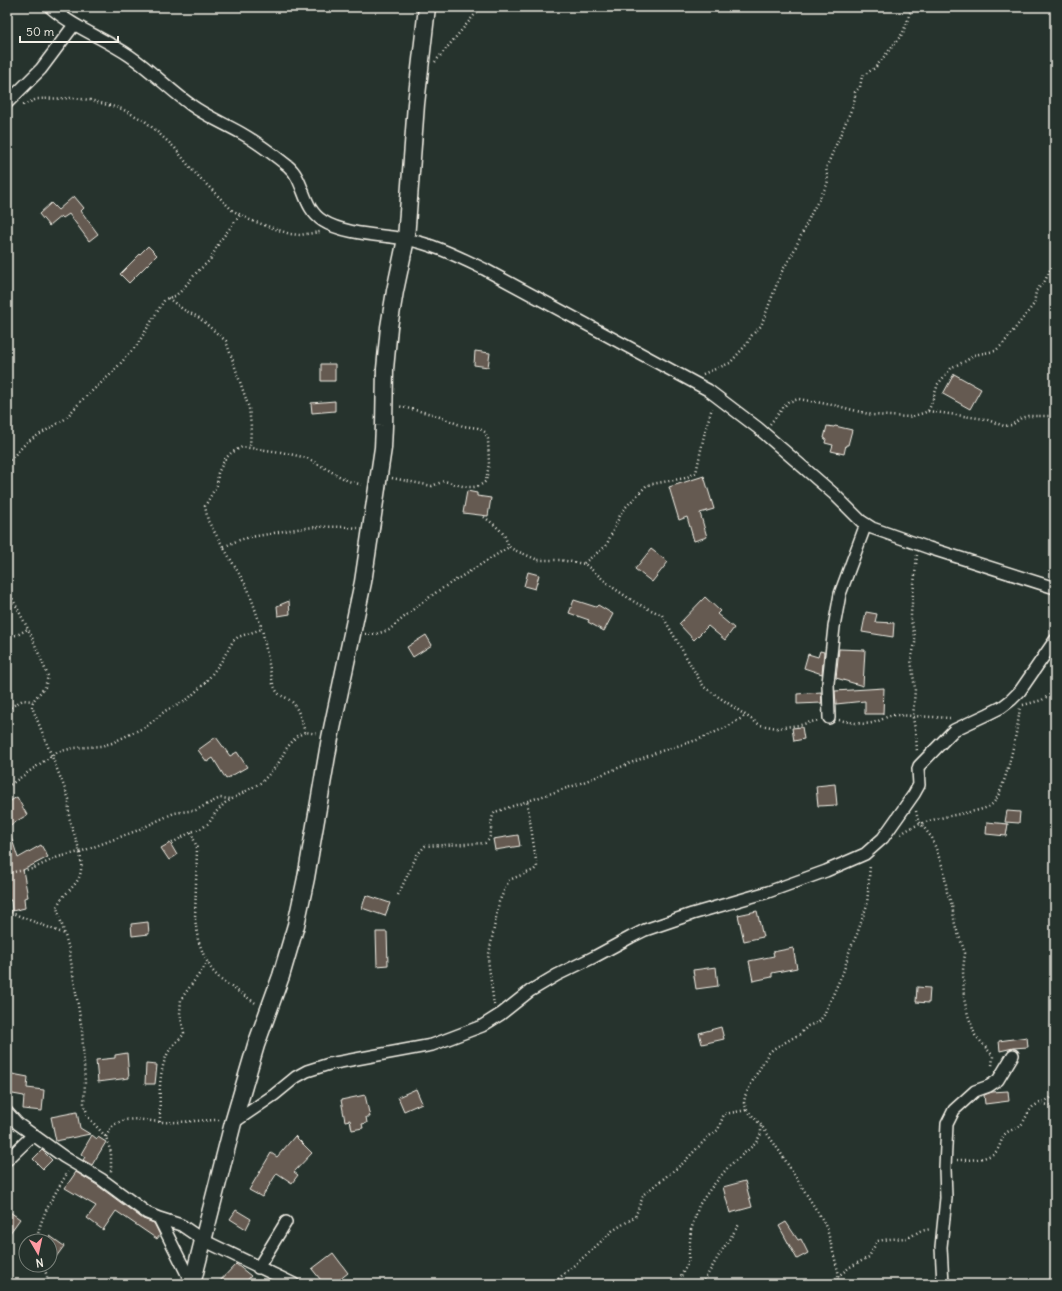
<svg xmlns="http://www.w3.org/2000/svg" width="1062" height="1291" font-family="Delius,sans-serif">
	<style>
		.building { fill: #655a51; stroke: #f4f1e8 }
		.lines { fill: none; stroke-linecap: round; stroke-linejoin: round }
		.street-casing { stroke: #f4f1e8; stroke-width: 14 }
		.secondary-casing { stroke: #f4f1e8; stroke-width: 19 }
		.path { stroke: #f4f1e8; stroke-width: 2.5; stroke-dasharray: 1 3; stroke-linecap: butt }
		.street { stroke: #26332d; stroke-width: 11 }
		.secondary { stroke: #26332d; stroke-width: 16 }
	</style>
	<rect width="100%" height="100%" fill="#26332d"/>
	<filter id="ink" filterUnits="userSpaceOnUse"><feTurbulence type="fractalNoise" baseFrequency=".025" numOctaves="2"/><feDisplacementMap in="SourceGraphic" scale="8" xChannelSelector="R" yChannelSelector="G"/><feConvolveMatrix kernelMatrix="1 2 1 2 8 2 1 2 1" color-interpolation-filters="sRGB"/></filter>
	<g filter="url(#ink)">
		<path class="building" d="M74,196L84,208L81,211L98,234L89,241L69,214L63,218L61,216L49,226L39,214L51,203L58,210Z
			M148,246L157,255L129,283L120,274Z
			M475,351L490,353L488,367L474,365Z
			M321,364H335V381H321Z
			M954,374L981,389L970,409L943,394Z
			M335,401V411L312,413L311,403Z
			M827,426L834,427L835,426L852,430L848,445H846L844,454L831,451L833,445L825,443L826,439L824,438Z
			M704,476L714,509L700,513L707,537L694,541L687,517L679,520L669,487Z
			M467,491L477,493V496L491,498L488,516L463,513Z
			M651,549L668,562L652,582L635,569Z
			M528,572L539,575L535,589L524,586Z
			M705,597L720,611L717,614L734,628L725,640L708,626L694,640L679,624Z
			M574,600L596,607L598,605L613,614L604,631L588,622L589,620L569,613Z
			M289,601L290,614L278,616L277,606Z
			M866,612L877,614L875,622L894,623L893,637L862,632Z
			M426,635L432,645L413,657L407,647Z
			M839,649L865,650L863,686L836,678Z
			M820,651L824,652L822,674L804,668L808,654L818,657Z
			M884,688L883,714H865V701L836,704L835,691Z
			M821,692L822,703L797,704V694Z
			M802,727L804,739L794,741L792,728Z
			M216,737L230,756L237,752L247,767L226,779L213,758L207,762L198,750Z
			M835,784L837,805L818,806L816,786Z
			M17,797L27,815L7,827V803Z
			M1007,811L1020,812L1019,823L1005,822Z
			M987,822L1008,824L1006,836L986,834Z
			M7,830H9L18,858L41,845L48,857L23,870L28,897L24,898L25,908L12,911L11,900L7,901Z
			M518,835L520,846L495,850L493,839Z
			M170,843L177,855L169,860L161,848Z
			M366,895L390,903L385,916L362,908Z
			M757,911L763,937L744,941L738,915Z
			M148,922L149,934L132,936L131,924Z
			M376,932H387L388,965L377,966Z
			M793,948L797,968L772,973V977L753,981L749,961L774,956L773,952Z
			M716,967L718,986L696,989L693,970Z
			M917,987L930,988L929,1003L916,1002Z
			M721,1027L724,1039L702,1044L699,1033Z
			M1027,1037L1028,1047L1013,1048L1000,1051L999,1041Z
			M127,1053L129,1078L98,1082L96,1060L115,1058V1055Z
			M146,1064L157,1065L155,1084H145Z
			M7,1073L28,1077L27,1088L44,1090L42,1111L23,1109L24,1096L7,1093Z
			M416,1089L422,1103L404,1111L398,1097Z
			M1008,1091L1009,1101L985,1104L984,1095L992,1092Z
			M365,1095L370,1117H366L367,1123L362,1124L363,1128L352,1130L350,1120L345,1121L341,1100Z
			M77,1112L80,1128L90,1134L56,1141L51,1117Z
			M92,1135L97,1139L98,1137L106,1142L92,1165L83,1160L85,1157L81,1154Z
			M295,1136L312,1153L294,1172L298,1175L292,1183L277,1173L262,1197L249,1190L271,1153L277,1157Z
			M42,1150L52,1160L43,1169L33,1159Z
			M76,1172L97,1185L143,1219L154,1223L160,1235L157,1239L116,1211L103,1230L87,1218L96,1206L65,1188Z
			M745,1181L752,1207L730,1213L723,1187Z
			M7,1210L20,1219L7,1237Z
			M236,1210L251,1219L246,1229L230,1219Z
			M786,1222L798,1240L801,1239L808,1253L797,1259L779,1226Z
			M50,1236L64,1246L50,1265Z
			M333,1253L348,1273L334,1284H324L312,1269Z
			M236,1264L251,1276L244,1284H217Z"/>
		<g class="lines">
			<g class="street-casing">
				<path id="street" d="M50,7C74,28 104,38 130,56C152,71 170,90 191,105C206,116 225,124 241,133C257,142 274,155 288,166C305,180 302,208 323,221C343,234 382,235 405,239C433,244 459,257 484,269L708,390L758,428L834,494L861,521L872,528L929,548L1055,588
					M7,103L41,69L74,25
					M829,718L828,683L834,627L840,594L866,524
					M7,1112L18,1124L64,1157L101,1179L147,1213L159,1218L181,1225L203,1240L294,1284
					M233,1123L274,1095L296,1077L307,1071L329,1064L432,1045L482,1026L501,1014L530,991L557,975L594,957L631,937L645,930L692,914L768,892L826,871L865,854L883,838L914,794L919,785L918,769L919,766L954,730L988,714L1002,707L1011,700L1020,691L1055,640
					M7,1160L33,1135
					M159,1218L192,1284
					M258,1268L286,1222
					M943,1284L941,1247L946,1198L945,1168L947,1124L954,1110L975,1091L989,1086L998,1080L1013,1055"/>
			</g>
			<g class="secondary-casing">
				<path id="secondary" d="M192,1284L233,1123L256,1045L281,976L296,925L306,878L330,738L363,582L383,448L384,426L385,369L389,327L395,291L406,239L416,104L427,7"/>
			</g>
			<path class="path" d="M435,62L481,7
				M23,105L37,99L73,98L90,100L122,109L145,121L175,148L192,170L232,210L250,220L290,234L300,235L320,232
				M168,298L184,310L198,317L226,341L249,408L251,426L250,448
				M703,374L730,363L746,345L752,335L761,326L781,273L792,255L813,210L827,185L828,180L826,168L852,108L855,98V92L860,87L862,76L875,68L903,33L911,10
				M928,411L985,419L1004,426L1012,425L1021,418L1028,416H1055
				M770,424L788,402L799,399L838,406L872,415L909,417L924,413L928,411L931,405L938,384L952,367L966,361L974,355L995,351L1003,344L1034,304L1036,291L1045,281L1050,270L1055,266
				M7,463L27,442L65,419L82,400L111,374L137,345L165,299L175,296L181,291L197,272L210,260L220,241L240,215
				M392,478L432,486L444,481C459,484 473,493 486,481L489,464L488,439L485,432L478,428L463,426L432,414L398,406
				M484,517C491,522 499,528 504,535C507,540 507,546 512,549L538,560H560L585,564L612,587L636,603L662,615L696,674L704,687L760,725L777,728L800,725L819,720
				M7,518V525
				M224,547C240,538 251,537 269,534C301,527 326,525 358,528
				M917,555L911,613V621L915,636V643L911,660L915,689L913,718L916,735L917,752
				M584,563L606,546L622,511L647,485L685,478L696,473L705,431L712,408
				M7,588L31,635L48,676L45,687L33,701L32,707L69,799C69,806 68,813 70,820C74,837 85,857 80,875C76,888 60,895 57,908L69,949L82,1030L85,1082L84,1103L88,1117L106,1137L111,1153V1173
				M365,634H376L389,630L415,608L438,591L509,547
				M7,636L17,635L28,629
				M1023,705L1042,700L1055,691
				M7,709L23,700L33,701
				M839,720C850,722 865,726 875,722C883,720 887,715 896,715L950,718
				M305,732C302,723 299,709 292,702C282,693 280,700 273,684L262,629L248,589L208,521L205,506L217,485L218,473L225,459L231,453L242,447L281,452L307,458L348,481L363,485
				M7,787L57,752L74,748L101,746L112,743L147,726L165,711L188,699L206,682L221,662L233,641L238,637L262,629
				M916,811L918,820L932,838L944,871L947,892L952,905L955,925L965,953L963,970L964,999L968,1015L975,1035L993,1056L992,1066
				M191,832L197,848L195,919L198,940L204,956L212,970L221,980L257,1004
				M901,834C919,821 944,817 965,813C973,811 984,810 991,805C1005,796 1019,724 1020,706
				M172,843L191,832L202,828L209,823L216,812L225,803L262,782L278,764L286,749L297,736L305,732L318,734
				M7,873L32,869L58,857L80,852L136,831L174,813L196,810L220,798L231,799
				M398,895L417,855L425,846L485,843C495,837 488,821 495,812L576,785L658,752L697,740L727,727L745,716
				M7,911L65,934
				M494,1005L488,959L499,902L509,880L534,870L537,867L527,801
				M1042,1104L1055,1106
				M160,1122C160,1099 157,1072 169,1051C172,1045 178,1041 183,1035L184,1033L180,1014L181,999L208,962
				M106,1137C109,1131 111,1126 117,1123C131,1116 146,1121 161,1122C180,1123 200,1120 220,1120
				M957,1160C968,1160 983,1160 993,1154C1001,1150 1000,1138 1006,1133C1010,1130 1016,1129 1020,1126C1026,1120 1027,1111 1034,1106C1042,1101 1050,1101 1055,1093
				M37,1241C40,1215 55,1194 68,1172
				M43,1265L47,1276L48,1284
				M552,1284L591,1251L612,1231L635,1217L644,1194L682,1164L708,1137L718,1130L724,1114L747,1110
				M679,1284L682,1274L688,1263L691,1230L699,1205L711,1188L729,1166L755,1144L761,1134V1125
				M702,1284L721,1252L740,1223
				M828,1284L850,1267L869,1257L877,1241L890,1239L908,1238L920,1231L931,1229
				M837,1284L839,1276L838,1271L827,1229L822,1219L780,1152L761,1125L747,1110L744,1103L745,1096L752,1082L768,1054L773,1049L800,1034L808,1026L819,1022L824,1015L844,970L850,949L857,934L867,905L870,865"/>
			<use href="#street" class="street"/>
			<use href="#secondary" class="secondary"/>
		</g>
	</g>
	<rect width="1062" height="1291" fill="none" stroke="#26332d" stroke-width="24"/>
	<rect x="12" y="12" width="1038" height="1267" fill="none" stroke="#f4f1e8" stroke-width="1.5" filter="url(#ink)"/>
	<g transform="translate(38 1253) rotate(171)"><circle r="19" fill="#26332d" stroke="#787f78"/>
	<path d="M0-3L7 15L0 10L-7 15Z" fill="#ff9aa2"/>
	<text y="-6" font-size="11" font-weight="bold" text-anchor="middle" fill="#f4f1e8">N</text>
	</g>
	<path d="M20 36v6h98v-6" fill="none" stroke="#f4f1e8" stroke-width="2"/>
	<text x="26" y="36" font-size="12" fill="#f4f1e8" stroke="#26332d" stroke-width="3" paint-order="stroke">50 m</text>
</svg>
